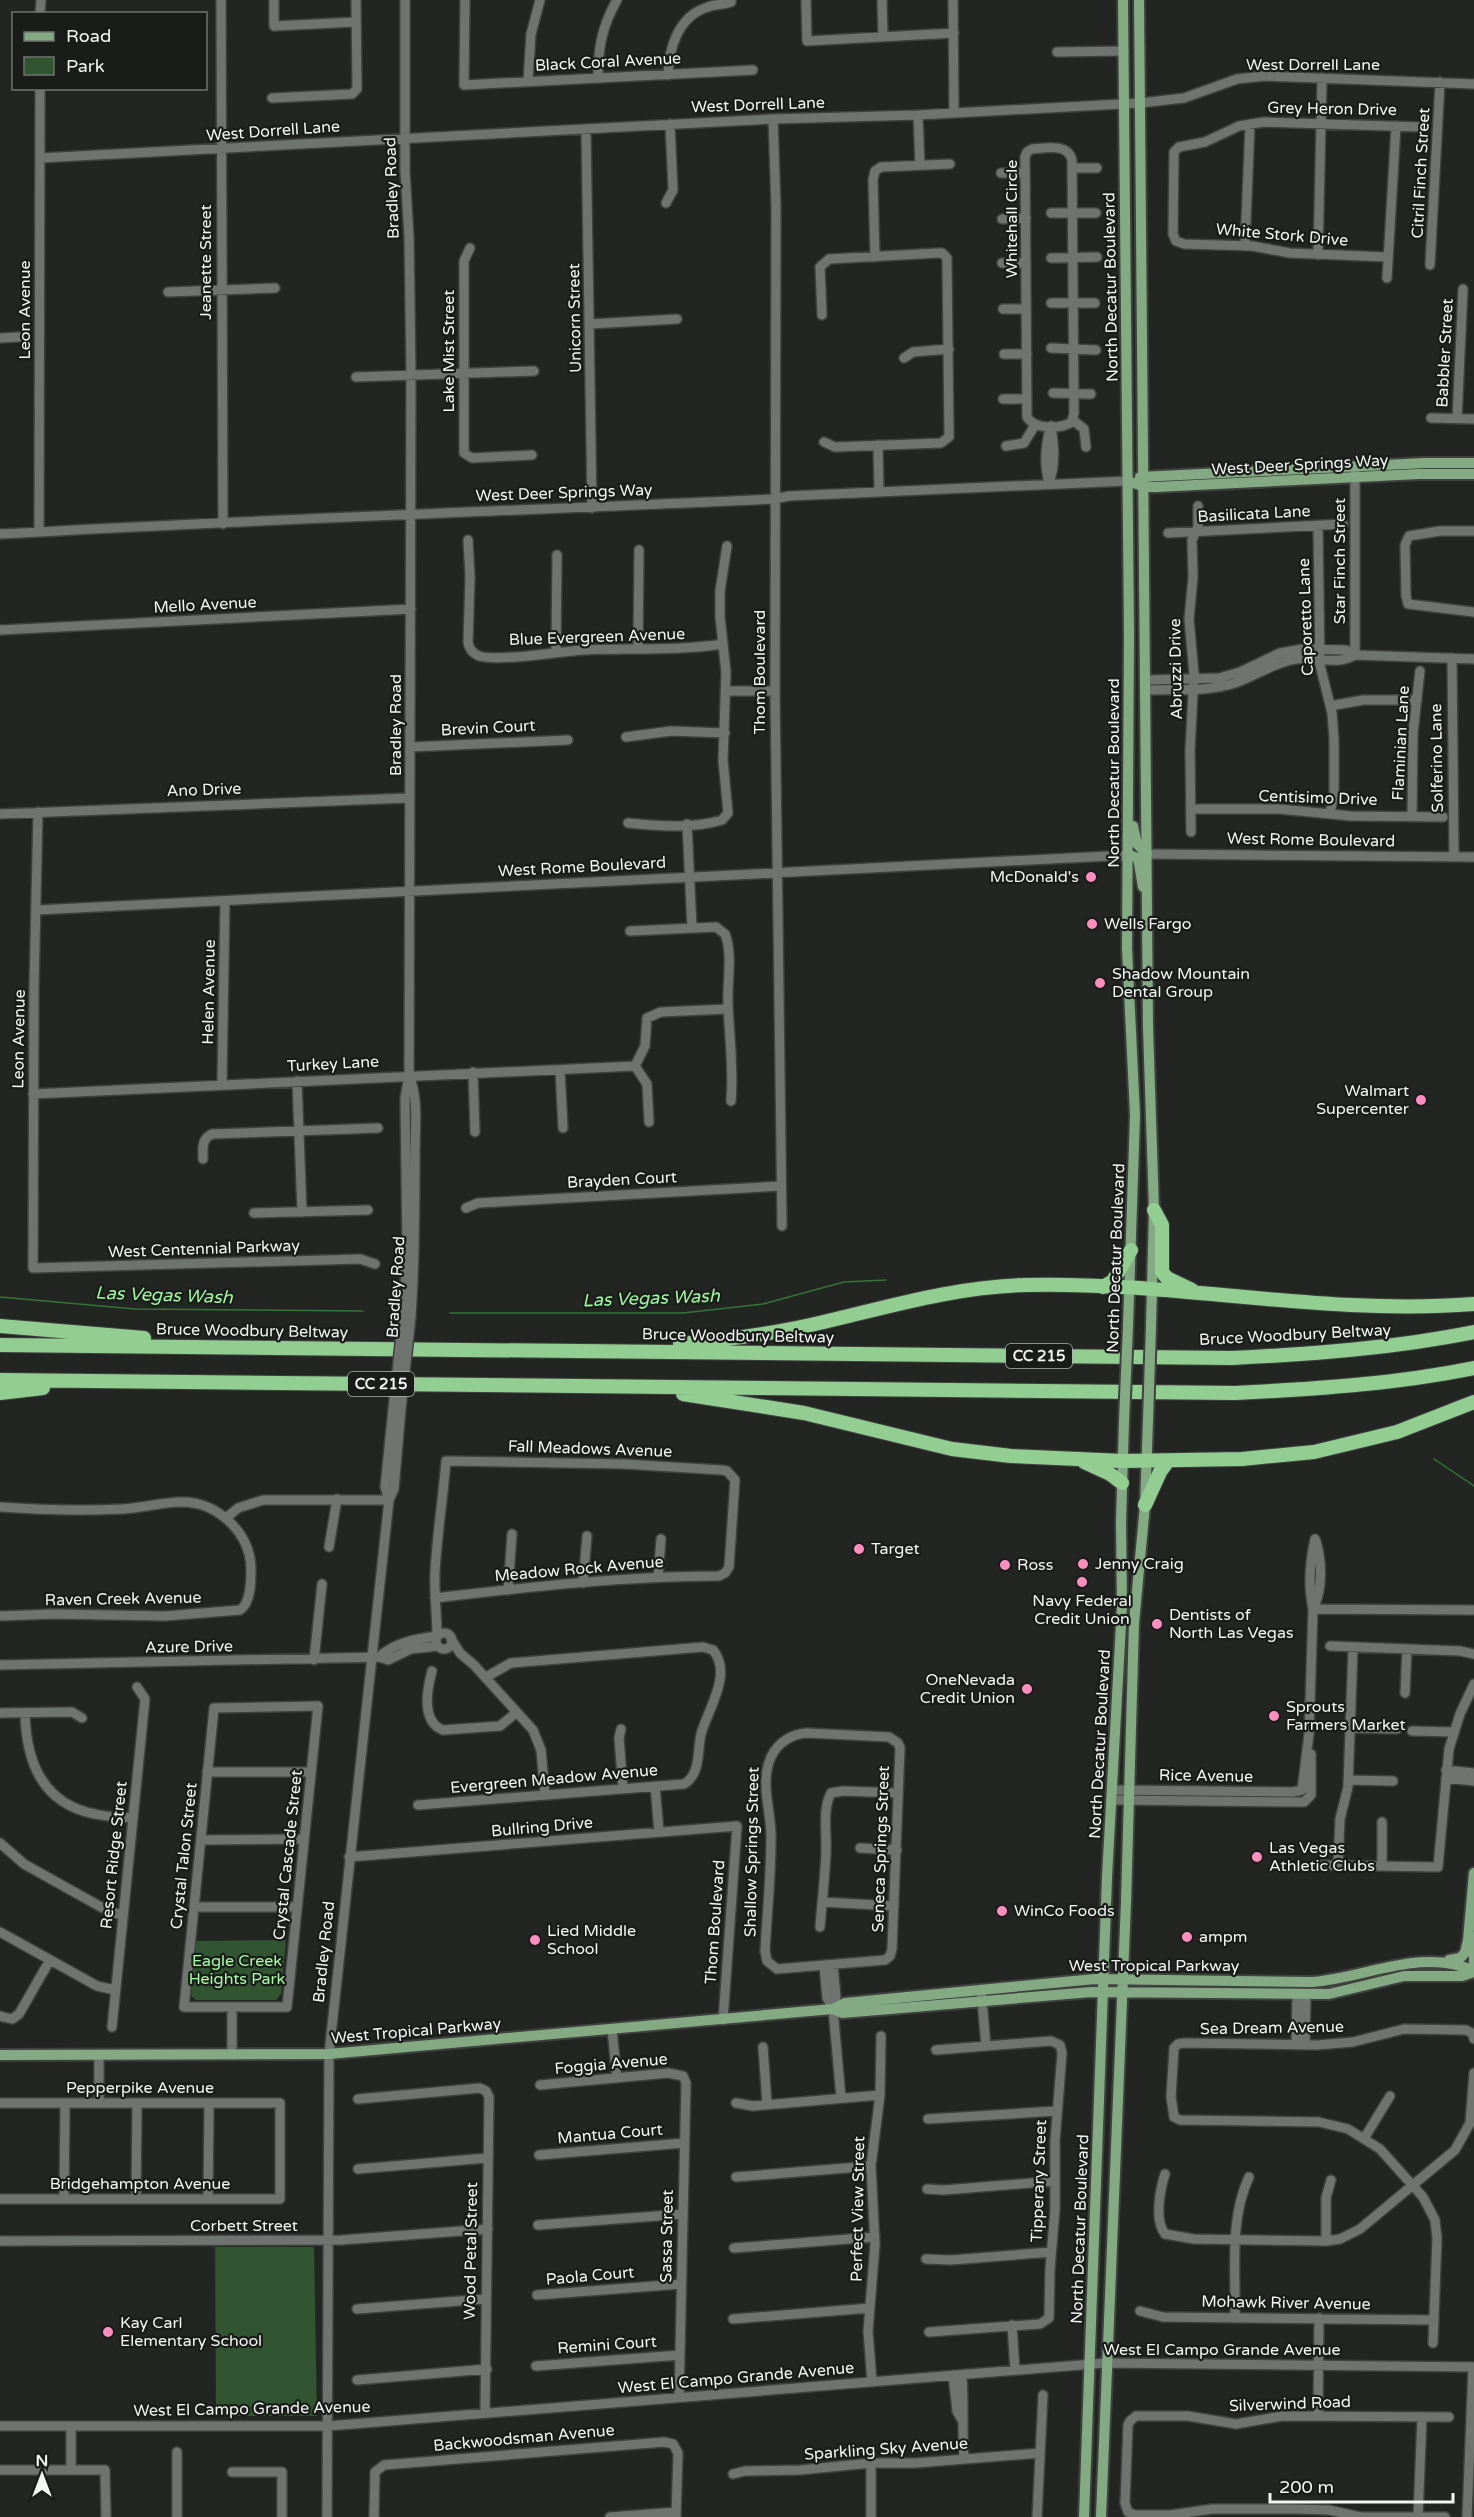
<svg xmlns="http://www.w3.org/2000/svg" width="1474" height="2517" font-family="'Varela Round',sans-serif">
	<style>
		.green { fill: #305530 }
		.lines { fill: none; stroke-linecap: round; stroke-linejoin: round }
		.stream { stroke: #357336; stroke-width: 1.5 }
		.minor-casing { stroke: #3f413f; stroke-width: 12 }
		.major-casing { stroke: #3f413f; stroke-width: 14 }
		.highway-casing { stroke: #3f413f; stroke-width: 16 }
		.minor { stroke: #707470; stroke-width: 9 }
		.major { stroke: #84aa84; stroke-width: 10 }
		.highway { stroke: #92ce91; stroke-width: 14 }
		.minor-bridge-casing { stroke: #3f413f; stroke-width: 12; stroke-linecap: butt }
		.major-bridge-casing { stroke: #3f413f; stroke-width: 14; stroke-linecap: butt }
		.minor-bridge { stroke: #707470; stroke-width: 9 }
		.major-bridge { stroke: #84aa84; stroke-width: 10 }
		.poi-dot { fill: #fe8ebe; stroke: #191c19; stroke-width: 2 }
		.labels { text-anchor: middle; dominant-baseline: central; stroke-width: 4.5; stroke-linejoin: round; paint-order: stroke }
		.shield { fill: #191c19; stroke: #b2b4b2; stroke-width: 1.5 }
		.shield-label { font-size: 15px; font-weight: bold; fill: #f3f5f3 }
		.street-label { font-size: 16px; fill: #f3f5f3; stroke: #191c19 }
		.poi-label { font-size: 16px; fill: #f3f5f3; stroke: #191c19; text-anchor: start }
		.park-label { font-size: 16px; fill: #a5faa4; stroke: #191c19 }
		.water-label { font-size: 18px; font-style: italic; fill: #a0f59f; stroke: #191c19 }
	</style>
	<rect width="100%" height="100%" fill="#232523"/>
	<path class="green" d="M286,1940L281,1994L276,2000H196L189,1994L194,1941Z
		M215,2247H314L317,2416H216Z"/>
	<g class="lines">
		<path class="stream" d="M0,1297L135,1309L363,1311
			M450,1313H683L763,1304L844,1282L886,1280
			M1434,1459L1474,1486"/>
		<g class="minor-casing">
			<path id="minor" d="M221,0L223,524
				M274,0V26L356,22
				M465,0L464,85L753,70
				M806,0L807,41L954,33
				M882,0L883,36
				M953,0L954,113
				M40,14L41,0
				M1057,52L1124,51
				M668,75C669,48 678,16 708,7C715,4 723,5 731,2V0
				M598,78C598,48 602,26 617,0
				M528,81L531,34L540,0
				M272,98L352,94L357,89L356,0
				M918,115L920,165
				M773,119L776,206L775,691L782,1226
				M586,129L592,508
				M1032,149C1046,148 1068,143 1072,160L1074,413L1072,422C1060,429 1035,430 1027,417L1025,157L1027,152Z
				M40,158L773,119L918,115L1140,103L1184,98L1237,79L1265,76L1474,84
				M1072,168H1097
				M1001,173H1025
				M666,203L673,190L670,124
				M1051,213H1096
				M1002,219L1026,218
				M1245,246L1250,124
				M470,248L464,261V453L472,458L532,455
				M1318,255L1322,78
				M875,257L873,180L875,171L881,167L950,164
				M1387,257L1290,253L1252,246L1184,244L1176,241L1173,234L1174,152L1179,147L1205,142L1239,126L1264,122L1421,127
				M1051,258L1097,257
				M1002,263H1026
				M1430,265L1440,82
				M1387,278L1396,126
				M168,292L275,288
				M1051,303H1095
				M1003,309H1026
				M822,315L820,267L829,259L938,253H942L947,258L949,437L941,443L835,447L824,442
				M590,324L677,319
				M0,338L19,337
				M1051,348L1096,350
				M1004,354H1027
				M904,358L913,352L949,349
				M356,377L534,371
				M1053,393L1091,394
				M1003,399H1027
				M1431,418L1474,419
				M1457,419L1463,289
				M1073,420L1084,429L1086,447
				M878,445L879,492
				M1006,446L1024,443L1035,425
				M1355,472V655
				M1049,483C1056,463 1054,446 1051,426
				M1049,483C1044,465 1045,448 1050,429
				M1318,525L1320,665L1332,713L1334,739V794L1330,813
				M39,531L40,88
				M1474,531H1440L1409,536L1405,545L1406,596L1408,604L1474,612
				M1168,533L1343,524
				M0,534C258,519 516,511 774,499L789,496L1128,481
				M468,540L470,577L468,642C469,649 472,653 479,656C500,662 560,651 585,650C631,648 677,651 723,644
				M0,630L411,609
				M638,649L639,550
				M556,652L557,555
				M1452,658L1454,857
				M1147,680L1219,678L1240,672L1280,653L1303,649L1346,650L1355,655L1474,659
				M1147,690C1175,689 1208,692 1235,683C1256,676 1274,662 1296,659C1316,656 1337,666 1355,655
				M727,691H775
				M1330,706L1363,700H1417
				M626,737L671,731L725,733
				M411,747L568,740
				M1191,809H1279L1351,816L1443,817
				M38,812L34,987L33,1268L360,1259L375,1264
				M0,814L409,798
				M1412,816L1413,733L1420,671
				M628,823C657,826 693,829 722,820L728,813L723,760L726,672L720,617V591L727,546
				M687,824L692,928
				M1191,832L1190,750L1194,674L1189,619L1193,577L1192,540L1198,527V506
				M1147,854L1474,857
				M37,910L1129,855
				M630,931L716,927L725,934C733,954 727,981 728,1003C729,1036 734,1068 731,1101
				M560,1070L563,1128
				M473,1072L475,1132
				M409,1075C419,1099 415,1129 415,1154C415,1208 415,1262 411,1316
				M297,1081L302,1212
				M222,1083L225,902
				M33,1094L635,1066
				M649,1122L647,1084L635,1066L645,1046L647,1018L661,1012L728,1009
				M203,1159C203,1149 201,1139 212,1134L378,1128
				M466,1208L478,1203L781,1186
				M254,1213L368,1210
				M403,1316L407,1249L405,1098L409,1075L411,375L409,237L405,171V0
				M389,1500L385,1487L393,1409
				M0,1507C41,1510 82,1511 123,1509C143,1508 162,1502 182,1502C218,1502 250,1533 251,1568C251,1581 251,1603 240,1610L165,1616L54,1614L0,1616
				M226,1518L238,1508L263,1500H389
				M329,1547L337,1499
				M658,1577L661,1539
				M583,1583L587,1536
				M508,1590L512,1534
				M1313,1609L1474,1610
				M1313,1609C1323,1589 1322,1562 1316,1541
				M436 1641a8 8 0 1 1 16 0a8 8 0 1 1-16 0Z
				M451,1639L460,1653L474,1665L533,1730L541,1750L545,1795
				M1330,1646L1460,1651L1474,1654
				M379,1657C395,1642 416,1639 437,1636C437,1615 434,1594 435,1572C437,1535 443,1498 446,1461L624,1464L721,1470L727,1471L735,1480L729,1567L725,1573L719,1576C625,1576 529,1587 435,1598
				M314,1660L322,1584
				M0,1665L379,1657L388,1660L411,1649L438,1646
				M432,1671C427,1689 421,1722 443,1730L500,1726L517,1712
				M1405,1693L1407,1649
				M318,1706L287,2007H184L214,1708Z
				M0,1713L72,1712L82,1718
				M25,1713C26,1761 42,1804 95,1814C107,1817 120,1817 133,1818
				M1350,1728L1397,1729
				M621,1729L619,1738L623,1789
				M1412,1731L1454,1732
				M807,1733L889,1737L898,1743L900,1748L892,1949L890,1956L885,1960L777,1969L767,1961L765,1951C767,1914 771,1876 771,1839C772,1812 759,1784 771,1757C778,1742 792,1734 807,1733Z
				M1446,1770L1474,1773
				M207,1772H311
				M1446,1778L1474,1781
				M1348,1780L1393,1781
				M655,1786L659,1832
				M1113,1790L1293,1792L1302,1790L1309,1734L1313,1609C1308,1586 1310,1561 1315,1539
				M1111,1800L1304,1802L1311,1795V1754
				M418,1805L684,1784C701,1774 697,1752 701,1734C708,1709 733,1674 713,1650L703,1647L511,1663L486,1677
				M1382,1822V1866
				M201,1840L304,1839
				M0,1843L24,1864L110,1912L123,1915
				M860,1848L897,1850
				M349,1857L737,1826L723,2020
				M1314,1865L1438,1867L1449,1749L1460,1714L1474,1684
				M1338,1865L1340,1819L1348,1787L1353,1648
				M822,1902L894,1906
				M194,1907H297
				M820,1927C822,1902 825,1877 826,1852C827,1833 822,1810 831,1793L843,1791L898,1793
				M0,1932L97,1986L115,1990
				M833,1965L836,1997L833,2009L841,2098
				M824,1966L827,1998L833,2009
				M981,1989L986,2046
				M232,2007V2055
				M0,2016L12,2019L19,2014L50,1960
				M112,2027L145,1699L137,1687
				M612,2030L617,2078
				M1296,2045L1297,1994
				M1305,2045L1306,1994
				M763,2047L767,2104
				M99,2055V2103
				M540,2085L668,2073L683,2076L686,2083L679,2397
				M358,2099L480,2088L486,2091L489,2097L485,2413
				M0,2103H280V2199H0
				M736,2103L753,2106L880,2095
				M928,2119L1057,2111
				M1365,2137L1390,2096
				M539,2155L684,2143
				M358,2169L487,2158
				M1165,2174C1160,2190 1154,2220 1165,2234L1194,2239L1326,2241L1340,2239L1360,2229L1455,2150L1470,2123L1474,2073
				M736,2177L871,2166
				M927,2189L944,2190L1055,2181
				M64,2199L65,2103
				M136,2199L137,2103
				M208,2199L209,2103
				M538,2225L683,2214
				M0,2241L341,2240L488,2229
				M1326,2241V2198L1331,2180
				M734,2248L875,2237
				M926,2259L951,2260L1051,2252
				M537,2295L681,2284
				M357,2309L485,2299
				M1140,2311L1163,2317L1434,2320
				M1235,2318C1236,2271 1229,2220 1249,2177
				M733,2319L870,2308
				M1012,2325L1015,2370
				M929,2332L1040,2324L1049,2318L1050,2269L1055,2210V2141L1062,2053L1060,2045L1051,2041L936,2050
				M1433,2343L1437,2238L1435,2220L1423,2197L1380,2149L1348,2129L1319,2122L1180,2120L1174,2117L1171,2097L1174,2048L1178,2044L1184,2043L1317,2045L1353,2042L1404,2029L1466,2030L1472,2033L1474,2039
				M536,2366L680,2355
				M953,2375L957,2411L962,2420
				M962,2375C964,2404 962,2430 964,2459
				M357,2380L487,2369
				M872,2382L868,2331L875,2245L871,2166L880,2095L881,2036
				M1318,2416L1319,2318
				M0,2426H328L1105,2363L1474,2367
				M871,2463V2517
				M71,2469V2426
				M0,2470H105L106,2517
				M232,2472H282V2517
				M733,2474L745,2471L800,2470L871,2463H916L1040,2453
				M177,2517V2452
				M327,2517L329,2054L389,1500L394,1489L401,1409
				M374,2517L375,2472L384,2465L664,2442L673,2444L678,2453L676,2517
				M610,2517L676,2512
				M1037,2517L1043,2395
				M1418,2517L1422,2417
				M1445,2517H1361L1329,2510L1294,2509H1212L1170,2515H1135L1128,2512L1125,2503L1128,2425L1130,2421L1136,2416H1188L1236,2424L1282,2416L1449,2417
				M1467,2517L1473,2367"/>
		</g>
		<g class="major-casing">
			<path id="major" d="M1123,0L1129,634L1127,949L1135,1115L1128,1326
				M1139,0L1148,1027L1154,1210L1151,1326
				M1140,477L1425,463H1474
				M1128,481L1145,487H1156L1419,474H1474
				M1133,826L1137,844L1147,854
				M1129,855L1138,858L1143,887
				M1474,1937V1964
				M1449,1960L1460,1958L1465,1953L1468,1940L1474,1873
				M833,2009L842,2013L1091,1992L1329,1994L1404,1976H1462L1474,1972
				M0,2055L329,2054L833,2009L845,2003L1095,1979L1312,1982C1365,1978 1423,1947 1474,1971
				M1084,2517L1107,1877L1122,1606L1121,1522L1124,1421
				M1101,2517L1126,1902L1134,1623L1145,1505L1148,1421"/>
		</g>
		<g class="highway-casing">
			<path id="highway" d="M1154,1210L1162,1225V1272L1167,1278L1192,1290
				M1103,1287L1113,1281L1131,1250
				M0,1326L144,1338
				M680,1344C725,1340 771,1334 815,1324C885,1308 952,1287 1025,1285C1175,1281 1323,1316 1474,1304
				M0,1345L1232,1358C1314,1354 1394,1348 1474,1332
				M0,1380L1235,1393C1315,1389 1395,1384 1474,1368
				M0,1393L43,1388
				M683,1394L804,1413L952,1449L1011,1456L1123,1461L1242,1459L1314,1452L1397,1432L1474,1402
				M1084,1462L1110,1474L1122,1483
				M1145,1505L1160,1472L1168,1461"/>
		</g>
		<use href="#minor" class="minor"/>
		<use href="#major" class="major"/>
		<use href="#highway" class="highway"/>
		<g class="minor-bridge-casing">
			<path id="minor-bridge" d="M393,1409L403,1316
				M401,1409L411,1316"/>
		</g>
		<g class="major-bridge-casing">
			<path id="major-bridge" d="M1124,1421L1128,1326
				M1148,1421L1151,1326"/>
		</g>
		<use href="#minor-bridge" class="minor-bridge"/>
		<use href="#major-bridge" class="major-bridge"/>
	</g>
	<g class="poi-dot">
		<circle cx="1091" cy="877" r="6"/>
		<circle cx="1092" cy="924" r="6"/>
		<circle cx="1100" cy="983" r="6"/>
		<circle cx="1421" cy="1100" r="6"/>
		<circle cx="859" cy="1549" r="6"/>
		<circle cx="1083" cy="1564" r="6"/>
		<circle cx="1005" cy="1565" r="6"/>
		<circle cx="1082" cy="1582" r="6"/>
		<circle cx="1157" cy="1624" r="6"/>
		<circle cx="1027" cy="1689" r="6"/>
		<circle cx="1274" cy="1716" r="6"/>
		<circle cx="1257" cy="1857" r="6"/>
		<circle cx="1002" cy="1911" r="6"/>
		<circle cx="1187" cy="1937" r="6"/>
		<circle cx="535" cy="1940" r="6"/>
		<circle cx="108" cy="2332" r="6"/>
	</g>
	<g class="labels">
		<g class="shield">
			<rect x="1006" y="1344" width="66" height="24" rx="4.5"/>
			<rect x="348" y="1372" width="66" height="24" rx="4.5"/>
		</g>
		<g class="shield-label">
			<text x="1039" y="1356">CC 215</text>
			<text x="381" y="1384">CC 215</text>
		</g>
		<g class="street-label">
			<text transform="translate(608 62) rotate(-3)">Black Coral Avenue</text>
			<text x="1313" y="65">West Dorrell Lane</text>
			<text transform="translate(758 105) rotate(-2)">West Dorrell Lane</text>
			<text transform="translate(1332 109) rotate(1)">Grey Heron Drive</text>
			<text transform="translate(273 131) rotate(-4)">West Dorrell Lane</text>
			<text transform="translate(1421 173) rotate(-87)">Citril Finch Street</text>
			<text transform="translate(392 188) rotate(-92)">Bradley Road</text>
			<text transform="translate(1012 219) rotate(-90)">Whitehall Circle</text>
			<text transform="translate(1282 235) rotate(5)">White Stork Drive</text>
			<text transform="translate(206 262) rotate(-90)">Jeanette Street</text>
			<text transform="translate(1111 287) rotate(-91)">North Decatur Boulevard</text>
			<text transform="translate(25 310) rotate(-90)">Leon Avenue</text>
			<text transform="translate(575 318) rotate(-91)">Unicorn Street</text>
			<text transform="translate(449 351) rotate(-90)">Lake Mist Street</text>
			<text transform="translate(1445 353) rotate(-87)">Babbler Street</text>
			<text transform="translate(1300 465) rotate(-3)">West Deer Springs Way</text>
			<text transform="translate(564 493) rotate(-2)">West Deer Springs Way</text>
			<text transform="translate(1254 514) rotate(-3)">Basilicata Lane</text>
			<text transform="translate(1340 561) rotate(-90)">Star Finch Street</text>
			<text transform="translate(205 605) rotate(-3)">Mello Avenue</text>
			<text transform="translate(1306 617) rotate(-92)">Caporetto Lane</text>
			<text transform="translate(597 637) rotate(-2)">Blue Evergreen Avenue</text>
			<text transform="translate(1176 669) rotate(-91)">Abruzzi Drive</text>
			<text transform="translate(760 672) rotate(-90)">Thom Boulevard</text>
			<text transform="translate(396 725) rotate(-90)">Bradley Road</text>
			<text transform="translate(488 728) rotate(-3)">Brevin Court</text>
			<text transform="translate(1401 743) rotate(-87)">Flaminian Lane</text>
			<text transform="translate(1437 758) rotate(-91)">Solferino Lane</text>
			<text transform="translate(1114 773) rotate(-90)">North Decatur Boulevard</text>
			<text transform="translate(204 790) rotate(-2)">Ano Drive</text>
			<text transform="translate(1318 798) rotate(2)">Centisimo Drive</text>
			<text transform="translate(1311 840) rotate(1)">West Rome Boulevard</text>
			<text transform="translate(582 867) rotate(-3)">West Rome Boulevard</text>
			<text transform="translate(209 992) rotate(-89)">Helen Avenue</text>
			<text transform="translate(19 1039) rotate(-89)">Leon Avenue</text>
			<text transform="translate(333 1064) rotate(-3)">Turkey Lane</text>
			<text transform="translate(622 1180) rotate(-3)">Brayden Court</text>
			<text transform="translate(204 1249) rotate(-2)">West Centennial Parkway</text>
			<text transform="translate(1116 1258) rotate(-88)">North Decatur Boulevard</text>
			<text transform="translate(396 1287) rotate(-86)">Bradley Road</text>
			<text transform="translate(252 1331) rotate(1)">Bruce Woodbury Beltway</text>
			<text transform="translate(1295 1335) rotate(-3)">Bruce Woodbury Beltway</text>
			<text transform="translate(738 1336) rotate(1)">Bruce Woodbury Beltway</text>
			<text transform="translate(590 1449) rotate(2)">Fall Meadows Avenue</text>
			<text transform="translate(579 1569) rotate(-5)">Meadow Rock Avenue</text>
			<text transform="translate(123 1599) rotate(-1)">Raven Creek Avenue</text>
			<text transform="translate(189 1647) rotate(-1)">Azure Drive</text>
			<text transform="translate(1100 1744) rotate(-87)">North Decatur Boulevard</text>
			<text transform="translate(1206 1776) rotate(1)">Rice Avenue</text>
			<text transform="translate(554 1779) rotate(-5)">Evergreen Meadow Avenue</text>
			<text transform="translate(542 1827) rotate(-5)">Bullring Drive</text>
			<text transform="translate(881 1849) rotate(-88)">Seneca Springs Street</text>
			<text transform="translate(752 1852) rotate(-89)">Shallow Springs Street</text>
			<text transform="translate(114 1855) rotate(-84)">Resort Ridge Street</text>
			<text transform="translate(288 1855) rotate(-84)">Crystal Cascade Street</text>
			<text transform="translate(184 1856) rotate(-84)">Crystal Talon Street</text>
			<text transform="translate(715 1922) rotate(-86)">Thom Boulevard</text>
			<text transform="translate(324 1952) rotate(-84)">Bradley Road</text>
			<text x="1154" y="1966">West Tropical Parkway</text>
			<text transform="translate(1272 2028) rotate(-1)">Sea Dream Avenue</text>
			<text transform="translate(416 2031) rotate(-5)">West Tropical Parkway</text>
			<text transform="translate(611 2064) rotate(-5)">Foggia Avenue</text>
			<text x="140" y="2088">Pepperpike Avenue</text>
			<text transform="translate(610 2134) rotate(-5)">Mantua Court</text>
			<text transform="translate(1039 2181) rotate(-88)">Tipperary Street</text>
			<text x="140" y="2184">Bridgehampton Avenue</text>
			<text transform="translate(858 2209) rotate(-89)">Perfect View Street</text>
			<text x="244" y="2226">Corbett Street</text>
			<text transform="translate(1080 2229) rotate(-88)">North Decatur Boulevard</text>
			<text transform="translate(667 2236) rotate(-89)">Sassa Street</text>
			<text transform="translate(471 2251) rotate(-89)">Wood Petal Street</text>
			<text transform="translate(590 2276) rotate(-5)">Paola Court</text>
			<text transform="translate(1286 2303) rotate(1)">Mohawk River Avenue</text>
			<text transform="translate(607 2345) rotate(-4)">Remini Court</text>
			<text x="1222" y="2350">West El Campo Grande Avenue</text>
			<text transform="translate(736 2378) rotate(-5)">West El Campo Grande Avenue</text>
			<text transform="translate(1290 2404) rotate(-2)">Silverwind Road</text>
			<text transform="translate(252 2409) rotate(-1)">West El Campo Grande Avenue</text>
			<text transform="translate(524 2438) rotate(-5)">Backwoodsman Avenue</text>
			<text transform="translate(886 2449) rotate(-4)">Sparkling Sky Avenue</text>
		</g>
		<g class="poi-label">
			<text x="1079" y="877" text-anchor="end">McDonald's</text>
			<text x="1104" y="924">Wells Fargo</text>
			<text x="1112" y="974">Shadow Mountain<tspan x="1112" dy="18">Dental Group</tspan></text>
			<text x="1409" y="1091" text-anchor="end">Walmart<tspan x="1409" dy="18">Supercenter</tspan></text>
			<text x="871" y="1549">Target</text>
			<text x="1095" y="1564">Jenny Craig</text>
			<text x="1017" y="1565">Ross</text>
			<text x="1082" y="1601" text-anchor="middle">Navy Federal<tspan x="1082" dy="18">Credit Union</tspan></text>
			<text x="1169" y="1615">Dentists of<tspan x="1169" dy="18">North Las Vegas</tspan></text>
			<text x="1015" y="1680" text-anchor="end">OneNevada<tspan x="1015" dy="18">Credit Union</tspan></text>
			<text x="1286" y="1707">Sprouts<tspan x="1286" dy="18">Farmers Market</tspan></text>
			<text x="1269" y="1848">Las Vegas<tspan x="1269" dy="18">Athletic Clubs</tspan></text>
			<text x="1014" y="1911">WinCo Foods</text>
			<text x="547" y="1931">Lied Middle<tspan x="547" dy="18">School</tspan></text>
			<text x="1199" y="1937">ampm</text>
			<text x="120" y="2323">Kay Carl<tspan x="120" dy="18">Elementary School</tspan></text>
		</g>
		<g class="park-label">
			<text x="237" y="1961">Eagle Creek<tspan x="237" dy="18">Heights Park</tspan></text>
		</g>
		<g class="water-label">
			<text transform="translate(164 1295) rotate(2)">Las Vegas Wash</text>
			<text transform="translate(651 1298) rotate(-2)">Las Vegas Wash</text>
		</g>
	</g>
	<rect x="12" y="12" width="195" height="78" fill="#191c19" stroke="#707370" stroke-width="1.5"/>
	<rect x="24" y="32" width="30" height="9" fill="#84aa84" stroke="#707370" stroke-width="1.5"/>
	<text x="66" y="42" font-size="18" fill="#f3f5f3">Road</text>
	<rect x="24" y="57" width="30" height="18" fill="#305530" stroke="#707370" stroke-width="1.5"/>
	<text x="66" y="72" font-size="18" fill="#f3f5f3">Park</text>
	<g transform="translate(42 2475)" stroke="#191c19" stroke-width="4.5" paint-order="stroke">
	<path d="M0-4.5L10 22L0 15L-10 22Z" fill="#f3f5f3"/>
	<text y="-9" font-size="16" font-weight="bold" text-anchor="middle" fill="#f3f5f3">N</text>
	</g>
	<path d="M1270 2493v9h183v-9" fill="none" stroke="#f3f5f3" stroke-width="3"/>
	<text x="1279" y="2493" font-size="18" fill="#f3f5f3" stroke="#191c19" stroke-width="4.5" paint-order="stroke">200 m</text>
</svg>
